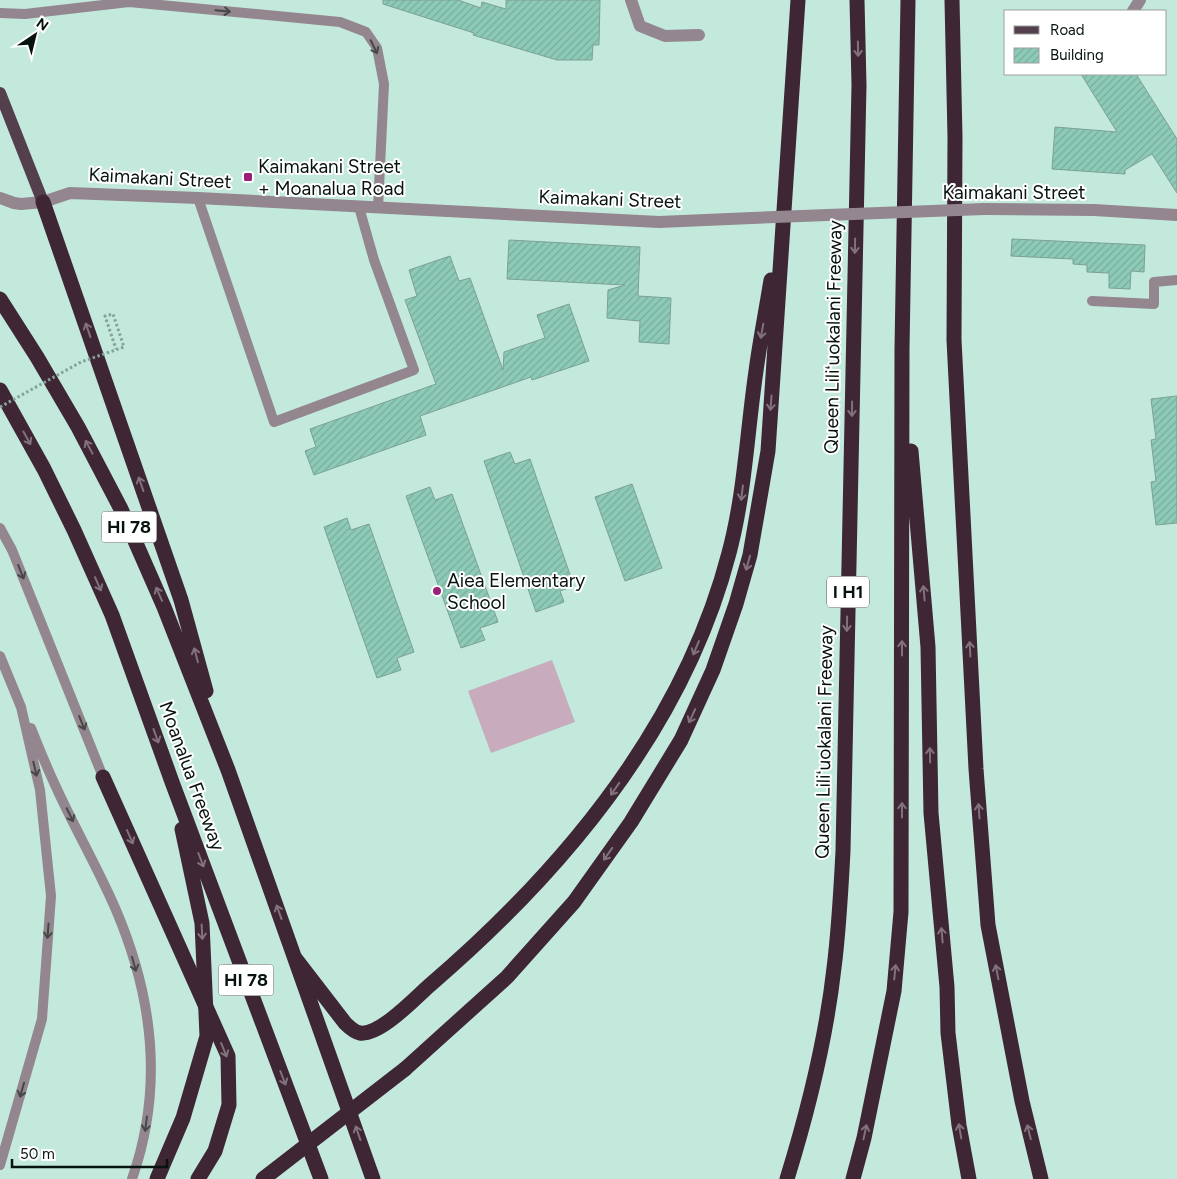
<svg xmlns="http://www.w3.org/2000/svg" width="1177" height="1179" font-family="Figtree,sans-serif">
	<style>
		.pitch { fill: #c8abbc }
		.building { fill: url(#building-hatch); stroke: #7ca095 }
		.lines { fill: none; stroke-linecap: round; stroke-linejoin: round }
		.service { stroke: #93868e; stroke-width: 10 }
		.minor { stroke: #93868e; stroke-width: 12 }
		.tertiary { stroke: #93868e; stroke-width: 12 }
		.primary { stroke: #543f4c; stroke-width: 12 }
		.motorway { stroke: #3e2635; stroke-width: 15 }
		.path-bridge { stroke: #85a299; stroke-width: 3; stroke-dasharray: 2.5 2.5; stroke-linecap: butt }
		.tertiary-bridge { stroke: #93868e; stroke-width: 12 }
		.motorway-bridge { stroke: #3e2635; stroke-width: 15 }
		.oneway { stroke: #454748 }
		.oneway2 { stroke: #82727c }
		.poi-dot { fill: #991f79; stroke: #fff; stroke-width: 2 }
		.labels { text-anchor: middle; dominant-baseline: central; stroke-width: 4; stroke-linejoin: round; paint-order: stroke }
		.shield { fill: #fff; stroke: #515a57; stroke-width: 1 }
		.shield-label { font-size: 18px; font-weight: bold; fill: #06130f }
		.poi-label { font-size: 19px; fill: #06130f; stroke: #fff; text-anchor: start }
		.street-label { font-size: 19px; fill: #06130f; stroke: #fff }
	</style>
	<defs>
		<pattern id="building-hatch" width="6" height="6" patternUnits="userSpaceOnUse" patternTransform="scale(1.25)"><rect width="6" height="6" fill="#8dcab8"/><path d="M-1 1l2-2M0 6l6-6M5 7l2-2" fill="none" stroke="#78ad9d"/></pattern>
	</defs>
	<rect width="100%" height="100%" fill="#c3e9dd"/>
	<path class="pitch" d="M552,660L575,722L491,753L468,691Z"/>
	<path class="building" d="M383,0H458L481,8L482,2L506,9V0H600L599,45H593L592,60H557L473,35L474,33L383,4Z
		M1081,74H1136L1177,139V193L1152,154L1125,170V174L1052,169L1055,127L1117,132Z
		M1012,239L1145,245L1144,272L1131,271L1130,289L1109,288V273L1087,272V265L1073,264V259L1011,256Z
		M509,240L640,247L638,296L671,298L669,344L639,342L640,321L607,318L608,290L625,285L507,279Z
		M450,256L459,281L470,278L503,370L504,352L545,338L537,315L569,304L589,361L532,380L531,377L420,416L426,435L314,475L305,451L316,447L310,429L436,384L405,300L417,296L409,270Z
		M1177,396V523L1156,525L1151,482L1156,481L1151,440L1156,439L1151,399Z
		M510,452L515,464L530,459L574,586L560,591L564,602L536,612L484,461Z
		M632,484L662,568L625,581L595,497Z
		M430,487L435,500L452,494L498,622L480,628L485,640L461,648L406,496Z
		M347,518L351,530L369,524L414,652L397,658L401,670L377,678L324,527Z"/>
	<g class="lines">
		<path class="service" d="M0,13L25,14L129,2L340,22L366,32L377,48L384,84L378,208
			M198,198L274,422L414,370L374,260L359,207
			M1092,301L1154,304V282L1177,280
			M0,528L12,550L103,777
			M0,656L21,707L40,790L51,896L42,1019L0,1165
			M31,728C39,748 47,768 56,787C75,829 98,868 116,910C153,997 164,1088 132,1179"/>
		<path class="minor" d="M631,0L640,26L665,36L699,35
			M1133,11L1140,0"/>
		<path class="tertiary" d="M0,198L14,203L21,204L43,202L70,193L198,198L659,222L752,218
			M984,209L1094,210L1177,215"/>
		<path class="primary" d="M0,93L43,202"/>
		<path class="motorway" d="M952,0L955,137L954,340L976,769L988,925L1022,1101L1041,1179
			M43,202L181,600L206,691
			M0,299L37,357L78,427L121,509L164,607L228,770L373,1179
			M0,390L44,469L74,530L112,615L172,782L321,1179
			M911,451L928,647L931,813L947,987L948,1033L959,1125L969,1179
			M295,958L345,1023C349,1027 354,1032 360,1033C380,1036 416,997 430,985C564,870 684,726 729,553C745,493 747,432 756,371C760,341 766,311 771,280
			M405,1069L507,977L574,902L631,822L681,740L713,670L736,604L750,555L768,451L798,0
			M157,1179L183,1118L207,1036L202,923L182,829
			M787,1179C808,1111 826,1039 834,968C839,929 841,890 843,851L859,85L857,0
			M853,1179L864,1138L894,991L901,912L902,349L908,0"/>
		<path class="path-bridge" d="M0,407L81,362L124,347L113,314L105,316L116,349"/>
		<path class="tertiary-bridge" d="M752,218L984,209"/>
		<path class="motorway-bridge" d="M103,777L228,1056L229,1105L215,1151L198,1179
			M263,1179L405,1069"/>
	</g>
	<defs><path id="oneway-shaft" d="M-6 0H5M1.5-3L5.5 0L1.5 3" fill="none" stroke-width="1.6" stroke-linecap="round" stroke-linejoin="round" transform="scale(1.25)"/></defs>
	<g class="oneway">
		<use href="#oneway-shaft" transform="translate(223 11) rotate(5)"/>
		<use href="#oneway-shaft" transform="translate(374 47) rotate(64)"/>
		<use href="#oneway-shaft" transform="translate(21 572) rotate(68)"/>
		<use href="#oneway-shaft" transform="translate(82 723) rotate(68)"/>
		<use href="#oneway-shaft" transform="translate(35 769) rotate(77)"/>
		<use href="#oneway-shaft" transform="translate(70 815) rotate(64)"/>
		<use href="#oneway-shaft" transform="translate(48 931) rotate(94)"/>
		<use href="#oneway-shaft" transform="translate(134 964) rotate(74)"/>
		<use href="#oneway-shaft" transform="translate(22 1090) rotate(106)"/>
		<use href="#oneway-shaft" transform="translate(146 1124) rotate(97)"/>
	</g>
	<g class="oneway2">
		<use href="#oneway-shaft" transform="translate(858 49) rotate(89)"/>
		<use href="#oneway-shaft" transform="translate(855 246) rotate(91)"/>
		<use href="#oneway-shaft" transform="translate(88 330) rotate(-109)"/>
		<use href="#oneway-shaft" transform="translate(762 331) rotate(100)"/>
		<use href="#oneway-shaft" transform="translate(771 403) rotate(94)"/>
		<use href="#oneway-shaft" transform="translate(852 409) rotate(91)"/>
		<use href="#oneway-shaft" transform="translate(27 438) rotate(61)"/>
		<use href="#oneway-shaft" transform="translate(89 447) rotate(-118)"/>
		<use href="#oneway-shaft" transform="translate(141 484) rotate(-109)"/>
		<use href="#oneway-shaft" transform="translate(742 493) rotate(97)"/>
		<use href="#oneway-shaft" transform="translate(748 563) rotate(106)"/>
		<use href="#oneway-shaft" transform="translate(98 584) rotate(66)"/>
		<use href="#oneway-shaft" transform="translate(924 593) rotate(-95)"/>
		<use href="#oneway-shaft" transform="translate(159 594) rotate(-114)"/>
		<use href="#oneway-shaft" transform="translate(847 624) rotate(91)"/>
		<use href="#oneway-shaft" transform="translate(696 648) rotate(113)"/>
		<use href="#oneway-shaft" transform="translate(902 648) rotate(-90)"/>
		<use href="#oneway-shaft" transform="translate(970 649) rotate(-93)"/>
		<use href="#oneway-shaft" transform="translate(196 655) rotate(-105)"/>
		<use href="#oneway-shaft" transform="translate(692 716) rotate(115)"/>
		<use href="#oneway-shaft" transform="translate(156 736) rotate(70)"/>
		<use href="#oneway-shaft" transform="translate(930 755) rotate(-91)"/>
		<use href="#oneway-shaft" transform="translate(615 789) rotate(125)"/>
		<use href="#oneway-shaft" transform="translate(902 810) rotate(-90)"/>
		<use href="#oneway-shaft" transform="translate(979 811) rotate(-94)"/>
		<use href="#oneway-shaft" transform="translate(130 837) rotate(66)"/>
		<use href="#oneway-shaft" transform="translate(608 854) rotate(125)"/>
		<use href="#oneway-shaft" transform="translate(201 860) rotate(69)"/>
		<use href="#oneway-shaft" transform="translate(279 912) rotate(-110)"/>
		<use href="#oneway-shaft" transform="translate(202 932) rotate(87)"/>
		<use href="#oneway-shaft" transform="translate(942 935) rotate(-95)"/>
		<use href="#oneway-shaft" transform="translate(895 972) rotate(-84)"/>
		<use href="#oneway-shaft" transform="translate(997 972) rotate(-101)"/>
		<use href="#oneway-shaft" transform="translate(224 1050) rotate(68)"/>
		<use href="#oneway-shaft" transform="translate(283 1078) rotate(69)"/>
		<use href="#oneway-shaft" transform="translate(960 1131) rotate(-100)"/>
		<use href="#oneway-shaft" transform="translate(865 1132) rotate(-78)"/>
		<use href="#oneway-shaft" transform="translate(1029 1132) rotate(-104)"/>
		<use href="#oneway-shaft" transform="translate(358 1133) rotate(-109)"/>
	</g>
	<g class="poi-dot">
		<rect x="243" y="172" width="10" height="10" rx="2.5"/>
		<circle cx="437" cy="591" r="5"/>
	</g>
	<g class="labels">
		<g class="shield">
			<rect x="101.5" y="511.5" width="55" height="31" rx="4"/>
			<rect x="827" y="576.5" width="42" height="31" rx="4"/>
			<rect x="218.5" y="964.5" width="55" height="31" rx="4"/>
		</g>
		<g class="shield-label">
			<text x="129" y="527">HI 78</text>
			<text x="848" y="592">I H1</text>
			<text x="246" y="980">HI 78</text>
		</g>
		<g class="poi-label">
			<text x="258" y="166">Kaimakani Street<tspan x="258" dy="22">+ Moanalua Road</tspan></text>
			<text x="447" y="580">Aiea Elementary<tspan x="447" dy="22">School</tspan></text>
		</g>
		<g class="street-label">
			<text transform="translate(160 178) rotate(3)">Kaimakani Street</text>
			<text x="1014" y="192">Kaimakani Street</text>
			<text transform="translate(610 199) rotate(2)">Kaimakani Street</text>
			<text transform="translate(833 337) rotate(-89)">Queen Liliʻuokalani Freeway</text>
			<text transform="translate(824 742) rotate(-89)">Queen Liliʻuokalani Freeway</text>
			<text transform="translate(192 776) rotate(70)">Moanalua Freeway</text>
		</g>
	</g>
	<rect x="1004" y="10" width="162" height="65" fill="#ffffff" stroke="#9ba19f"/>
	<rect x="1014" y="26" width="25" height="8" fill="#543f4c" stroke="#9ba19f"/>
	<text x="1050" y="35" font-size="15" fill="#06130f">Road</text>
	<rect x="1014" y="48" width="25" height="15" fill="url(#building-hatch)" stroke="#9ba19f"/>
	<text x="1050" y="60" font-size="15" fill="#06130f">Building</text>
	<g transform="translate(35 35) rotate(35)" stroke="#ffffff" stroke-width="4" paint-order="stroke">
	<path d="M0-4L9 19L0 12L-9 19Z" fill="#06130f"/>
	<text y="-8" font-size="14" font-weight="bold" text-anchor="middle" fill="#06130f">N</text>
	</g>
	<path d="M12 1159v8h155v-8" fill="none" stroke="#06130f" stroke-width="2.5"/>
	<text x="20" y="1159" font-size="15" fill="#06130f" stroke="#ffffff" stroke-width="4" paint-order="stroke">50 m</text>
</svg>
